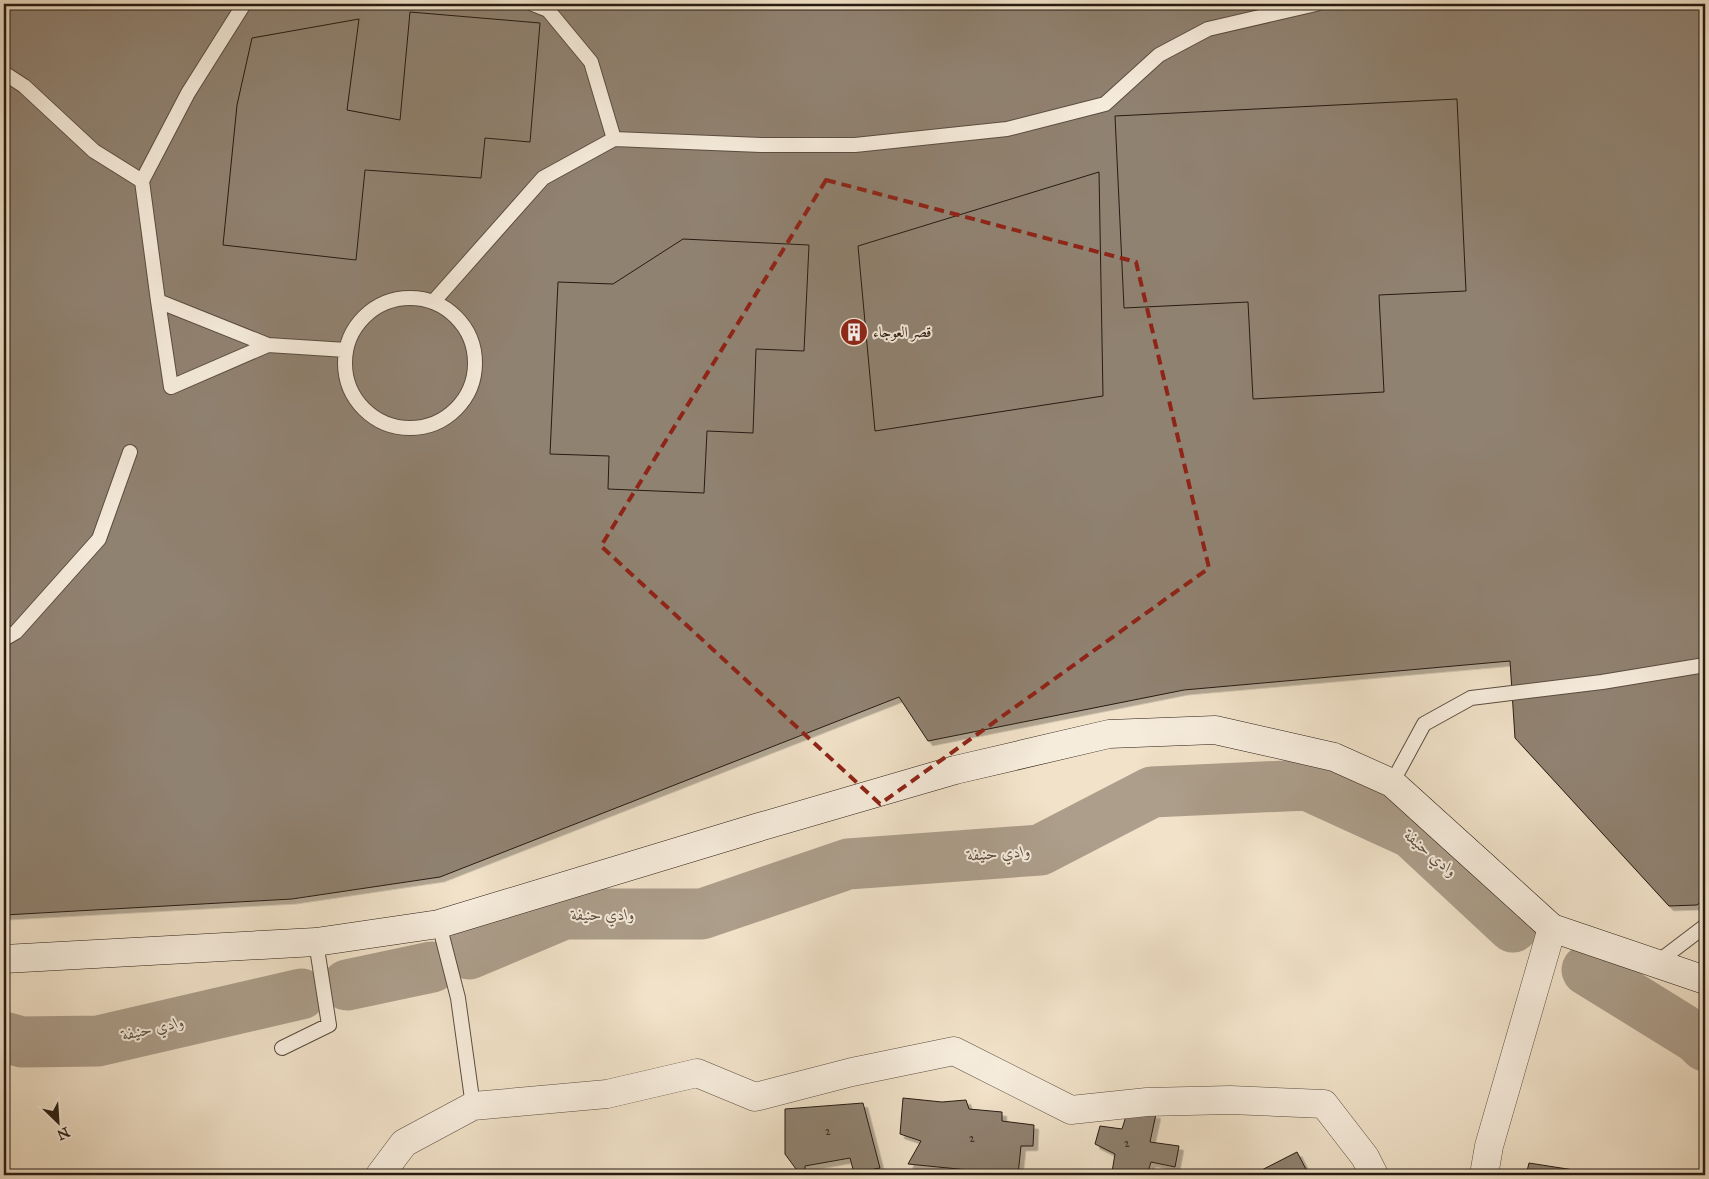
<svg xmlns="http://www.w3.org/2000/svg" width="1709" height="1179" font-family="'IM FELL Great Primer',Amiri,serif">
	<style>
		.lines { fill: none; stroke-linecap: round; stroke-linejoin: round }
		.river { stroke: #ac9e8b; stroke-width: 51 }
		.building { fill: #908271; stroke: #271b12; filter: url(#shadow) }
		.service-casing { stroke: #5a4d40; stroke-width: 16 }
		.minor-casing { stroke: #5a4d40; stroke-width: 29 }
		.secondary-casing { stroke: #271b12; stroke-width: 29 }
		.service { stroke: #f6ecdc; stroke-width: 14 }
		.minor { stroke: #f6ecdc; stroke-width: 28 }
		.secondary { stroke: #f6ecdc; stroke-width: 28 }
		.marked { fill: none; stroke: #8f2418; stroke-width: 4; stroke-dasharray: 10 6; stroke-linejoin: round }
		.labels { text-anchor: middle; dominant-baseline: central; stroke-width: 4; stroke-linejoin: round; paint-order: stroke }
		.number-label { font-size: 12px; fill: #41352a }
		.poi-label { font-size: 15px; fill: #271b12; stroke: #f6ecdc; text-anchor: start }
		.water-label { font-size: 16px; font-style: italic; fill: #5c4f42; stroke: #f6ecdc }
	</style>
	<defs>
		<filter id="shadow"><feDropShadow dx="4.5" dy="4.5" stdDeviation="0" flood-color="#0004"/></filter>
	</defs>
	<rect width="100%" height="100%" fill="#f1e2c9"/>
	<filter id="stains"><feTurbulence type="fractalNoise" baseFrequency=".004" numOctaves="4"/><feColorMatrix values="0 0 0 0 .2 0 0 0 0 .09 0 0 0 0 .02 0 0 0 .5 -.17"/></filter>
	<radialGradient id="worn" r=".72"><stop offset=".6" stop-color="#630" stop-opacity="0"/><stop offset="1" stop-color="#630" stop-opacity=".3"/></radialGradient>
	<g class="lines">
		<path class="river" d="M469,954L564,914H702L848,864L1040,850L1152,792L1307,785L1412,833L1513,927
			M1587,970L1697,1038L1705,1046
			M347,985L432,967
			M4,1037L22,1042L98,1041L301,994"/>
	</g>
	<path class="building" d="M4,4H1705V898L1697,905L1669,906L1515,738L1510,661L1184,690L928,741L899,697L440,877L292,899L4,915Z
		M410,12L540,23L530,142L485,138L481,178L365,170L356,260L223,245L237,105L252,38L359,19L347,110L400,120Z
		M1457,99L1466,291L1379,295L1384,392L1253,399L1248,302L1124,308L1115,116Z
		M1099,172L1103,396L875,431L858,246Z
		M683,239L809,245L804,351L756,349L753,433L707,431L704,493L608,489L609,456L550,454L558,282L613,284Z
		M903,1098L942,1102L966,1100L969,1109L1002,1112V1121L1034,1125L1033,1146H1021L1018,1175L908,1164L921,1141L900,1134Z
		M863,1103L880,1168L854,1173L850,1158L805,1166V1175H791L796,1169L785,1154V1109Z
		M1127,1113L1156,1114L1150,1142L1179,1146L1175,1167L1151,1162L1147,1175L1112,1172L1115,1154L1095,1144L1100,1126L1122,1129Z
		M1297,1152L1309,1175H1252Z
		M1529,1163L1593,1173V1175H1526Z"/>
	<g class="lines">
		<g class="service-casing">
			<path id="service" d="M533,4L548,10L591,62L614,139
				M4,73L24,86L94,151L142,181
				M345 363a65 65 0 1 1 130 0a65 65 0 1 1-130 0Z
				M158,301L142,181L188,93L244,4
				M434,301L543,178L614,139L761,145H855L1007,129L1105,104L1159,55L1208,29L1316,4
				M268,345L171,387L158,301L268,345L346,350
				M4,639L16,632L99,539L130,452
				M1392,783L1424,724L1471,698L1602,682L1705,665
				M439,924L458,998L473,1106
				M1655,964L1705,926
				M282,1048L329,1025L316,942"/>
		</g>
		<g class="minor-casing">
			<path id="minor" d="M380,1175L404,1143L473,1106L607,1094L697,1073L755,1097L852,1072L954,1051L1071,1110L1147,1102L1230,1100L1324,1104L1365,1157L1374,1175
				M1484,1175L1489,1146L1552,928"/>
		</g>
		<g class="secondary-casing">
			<path id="secondary" d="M4,959L316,942L439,924L756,828L955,770L1109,734L1215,730L1334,757L1392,783L1552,928L1705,980"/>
		</g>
		<use href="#service" class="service"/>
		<use href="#minor" class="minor"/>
		<use href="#secondary" class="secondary"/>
	</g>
	<path class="marked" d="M826,180L1136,262L1209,568L880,804L601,546Z"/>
	<defs>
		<g id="building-disc" transform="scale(1.4375)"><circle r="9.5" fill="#8f2418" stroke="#f6ecdc"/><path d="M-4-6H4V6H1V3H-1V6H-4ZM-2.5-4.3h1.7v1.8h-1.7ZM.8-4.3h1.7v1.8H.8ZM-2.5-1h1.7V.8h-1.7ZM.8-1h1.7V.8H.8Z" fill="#fff"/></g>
	</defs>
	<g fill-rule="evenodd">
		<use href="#building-disc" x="854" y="332"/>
	</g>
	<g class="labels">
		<g class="number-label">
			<text x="828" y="1131">2</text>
			<text x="972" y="1138">2</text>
			<text x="1127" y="1143">2</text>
		</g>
		<g class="poi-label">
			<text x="873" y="332">قصر العوجاء</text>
		</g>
		<g class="water-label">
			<text transform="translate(999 853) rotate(-4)">وادي حنيفة</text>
			<text transform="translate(1431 853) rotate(40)">وادي حنيفة</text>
			<text x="603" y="914">وادي حنيفة</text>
			<text transform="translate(153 1028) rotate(-13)">وادي حنيفة</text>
		</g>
	</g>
	<rect width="1709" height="1179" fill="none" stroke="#f1e2c9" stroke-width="20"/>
	<rect x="5" y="5" width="1699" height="1169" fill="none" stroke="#271b12" stroke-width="2.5"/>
	<rect x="10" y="10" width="1689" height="1159" fill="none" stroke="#271b12"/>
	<g transform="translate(58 1122) rotate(155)" stroke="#f6ecdc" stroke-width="4" paint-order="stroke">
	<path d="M0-4L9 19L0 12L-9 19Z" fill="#271b12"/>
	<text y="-8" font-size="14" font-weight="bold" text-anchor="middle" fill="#271b12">N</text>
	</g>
	<rect width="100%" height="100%" filter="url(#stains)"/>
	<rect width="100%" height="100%" fill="url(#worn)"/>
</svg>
